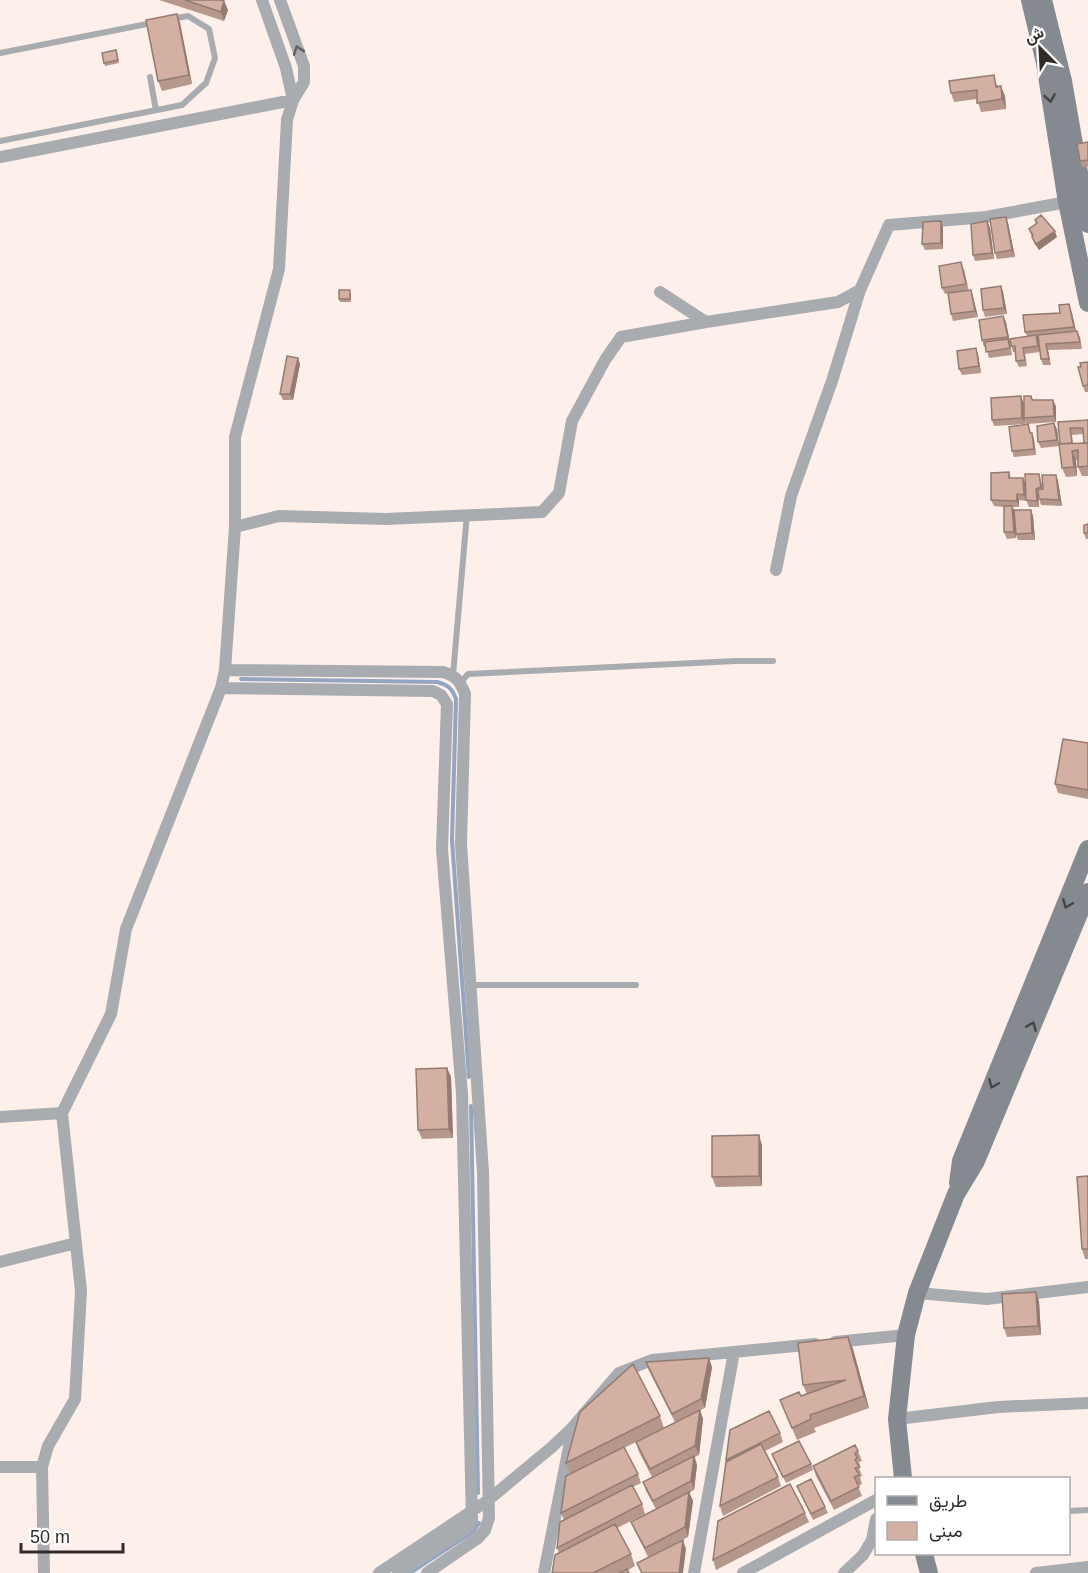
<svg xmlns="http://www.w3.org/2000/svg" width="1088" height="1573" font-family="Helvetica,Vazirmatn,sans-serif">
	<style>
		.lines { fill: none; stroke-linecap: round; stroke-linejoin: round }
		.stream { stroke: #94a5c1; stroke-width: 4 }
		.lane { stroke: #a8abb0; stroke-width: 6 }
		.street { stroke: #a8abb0; stroke-width: 12 }
		.secondary { stroke: #858990; stroke-width: 18 }
		.wall { fill: #b6978c; fill-rule: evenodd }
		.shaded-wall { fill: #947b72 }
		.building { fill: #d4b0a3; stroke: #947b72; stroke-width: 1.5 }
		.oneway { stroke: #615f60 }
		.oneway2 { stroke: #464344 }
	</style>
	<rect width="100%" height="100%" fill="#fdefea"/>
	<g class="lines">
		<path class="stream" d="M241,679L437,682C448,685 452,688 456,699L452,840L469,1077
			M471,1106L478,1493
			M410,1573L474,1531L479,1523"/>
		<path class="lane" d="M0,53L152,23
			M150,77L156,110
			M0,141L182,105L206,83L215,58L209,29L188,16L171,19
			M453,675L467,514
			M461,682L468,674L736,661H773
			M471,985H636
			M1068,1511L1088,1510"/>
		<path class="street" d="M262,0L286,68L293,100
			M0,157L293,100
			M660,292L706,322L838,302L860,290
			M235,527L279,516L386,519L542,512L559,493L572,421L605,360L621,337L706,322
			M776,570L791,496L832,381L860,290L889,225L986,217L1067,202
			M225,670L443,672C456,676 460,681 465,694L461,844L483,1172L489,1518L485,1530L478,1538L427,1573
			M221,688L433,691L441,695L447,704L442,849L462,1094L472,1521L467,1528L398,1573
			M0,1117L62,1113L111,1014L126,929L221,688L225,670L235,527V437L279,269L287,120L293,100L304,82V66L280,0
			M0,1262L76,1243
			M917,1293L987,1299L1088,1287
			M835,1342L906,1335
			M897,1419L998,1407L1088,1403
			M0,1467H42
			M44,1573L42,1467L48,1446L75,1399L81,1291L62,1113
			M379,1573L487,1501L552,1447L573,1427L619,1373L652,1360L815,1344
			M544,1573L573,1427
			M694,1573L734,1352
			M743,1573L876,1500
			M844,1573L863,1555L872,1540L876,1519
			M1036,1573L1088,1567"/>
		<path class="secondary" d="M1030,0L1045,63L1067,202L1088,303
			M1043,0L1063,81L1088,224
			M958,1183L961,1161L1088,849
			M903,1478L897,1419L906,1335L917,1293L956,1194L976,1161L1088,892
			M924,1554L929,1573"/>
	</g>
	<path class="wall" d="M159,0H221L224,1L228,10L224,21Z
		M180,23L192,84L162,91L158,81Z
		M116,50L119,63L105,66L104,63Z
		M997,84L998,87L1005,96L1006,109L981,112L977,99L954,102L951,93Z
		M1088,142V167H1082L1080,161Z
		M1035,220L1057,237L1039,250L1034,243L1029,229L1036,224Z
		M941,221L943,228V249L925,250L922,244Z
		M987,221L990,228L994,259L975,261L973,255Z
		M1008,223L1015,257L997,259L995,253Z
		M964,269L969,291L971,290L973,297L978,317L953,321L951,314L948,293L945,294L942,288Z
		M1001,286L1003,292L1007,314L985,317L983,310Z
		M351,293V302H340L339,299Z
		M1072,313L1076,331H1077L1080,337L1082,349L1048,350L1051,365H1043L1041,359L1039,340H1038L1040,352L1025,354L1027,366L1019,367L1016,361V352H1013L1011,346L1027,336L1025,332Z
		M1003,316L1006,322L1012,355L989,358L986,346L984,347L982,340Z
		M976,348L978,354L981,373L962,375L959,369Z
		M1088,362V392H1085L1083,386L1081,367Z
		M300,364L293,400H283L280,394Z
		M1021,396L1023,402L1031,396L1033,400L1056,406V422L1026,424L1024,419L1025,424L994,426L992,420Z
		M1088,420V476H1082L1078,467V460H1076L1077,476L1066,477L1062,468L1058,422ZM1083,434L1084,443H1073L1072,435Z
		M1028,424L1031,433H1032L1034,440L1036,455L1014,457L1012,451Z
		M1057,429L1059,446L1041,448L1038,442Z
		M1009,472L1011,478L1025,484L1039,474L1043,489L1056,475L1058,481L1062,506L1041,505L1038,495L1039,507H1029L1026,500V491V501L1019,500V507H1013L1014,510H1031L1033,516L1035,540H1018L1016,535V538L1007,539L1004,532V507L994,506L991,500Z
		M1088,524V539H1086L1084,533Z
		M1088,743V799L1058,793L1055,784Z
		M447,1068L451,1077L453,1138L422,1139L418,1130Z
		M762,1145V1186L716,1187L712,1177Z
		M1088,1176V1259H1085L1082,1249Z
		M1039,1301L1041,1335L1007,1337L1004,1328Z
		M848,1337L853,1349L869,1408L814,1428L816,1432L797,1440L780,1400L807,1394L803,1385Z
		M646,1362L712,1367L705,1408L700,1410L703,1419L699,1455L695,1457L697,1465L694,1490L689,1493L693,1501L688,1537L648,1557L635,1531L631,1522L656,1509L646,1491L643,1482L652,1477L639,1452L636,1442L624,1448L638,1474L641,1483L633,1487L642,1504L645,1514L617,1528L631,1554L635,1566L628,1570L629,1573H552L559,1553L557,1548L564,1520L561,1513L570,1474L566,1463L660,1416L664,1428L675,1422L649,1371Z
		M780,1433L783,1442L765,1451L778,1477L781,1486L723,1516L720,1506L726,1460Z
		M858,1451L862,1461L859,1462L861,1468H859L862,1476L860,1477L862,1484L858,1486L862,1496L834,1510L816,1476L813,1466Z
		M772,1454L811,1464L813,1470L786,1483Z
		M797,1486L825,1507L828,1513L813,1520Z
		M805,1513L809,1522L716,1570L713,1560Z"/>
	<path class="shaded-wall" d="M224,1L228,10L224,21L221,12Z
		M177,14L180,23L192,84L189,75Z
		M1001,86L1005,96L1006,109L1002,99Z
		M1006,217L1008,223L1015,257L1012,250Z
		M941,221L943,228V249L941,243Z
		M987,221L990,228L994,259L992,253Z
		M1055,231L1057,237L1039,250L1036,244Z
		M1001,286L1003,292L1007,314L1004,308Z
		M971,290L973,297L978,317L975,311Z
		M1069,304L1072,313L1077,336L1074,327Z
		M1003,316L1006,322L1010,343L1008,337Z
		M1036,335L1039,341L1040,352L1038,346Z
		M976,348L978,354L981,373L979,366Z
		M298,358L300,364L293,400L290,394Z
		M1021,396L1023,402L1025,424L1022,418Z
		M1053,400L1056,406V422L1054,416Z
		M1054,423L1057,429L1059,446L1057,440Z
		M1032,433L1034,440L1036,455L1034,449Z
		M1072,451L1076,460L1077,476L1074,467Z
		M1056,475L1058,481L1062,506L1059,500Z
		M1023,478L1026,484V501L1024,495Z
		M1036,489L1038,495L1039,507L1037,501Z
		M1017,494L1019,500V507L1017,501Z
		M1012,506L1015,512L1016,538L1014,532Z
		M1031,510L1033,516L1035,540L1032,533Z
		M447,1068L451,1077L453,1138L449,1129Z
		M759,1135L762,1145V1186L759,1176Z
		M1036,1292L1039,1301L1041,1335L1038,1326Z
		M848,1337L853,1349L869,1408L864,1396Z
		M709,1358L712,1367L705,1408L701,1399Z
		M700,1410L703,1419L699,1455L695,1446Z
		M694,1456L697,1465L694,1490L691,1481Z
		M689,1492L693,1501L688,1537L685,1527Z
		M683,1540L686,1549L683,1573H679Z"/>
	<path class="building" d="M185,0H221L224,1L221,12Z
		M177,14L189,75L158,81L146,20Z
		M116,50L118,60L104,63L102,53Z
		M994,75L996,87L1001,86L1002,99L977,103V90L951,93L949,81Z
		M1088,142V160L1080,161L1077,144Z
		M1041,215L1055,231L1036,244L1032,237L1033,235L1029,229L1037,223L1035,220Z
		M1006,217L1012,250L995,253L990,219Z
		M941,221V243L922,244L923,222Z
		M987,221L992,253L973,255L971,224Z
		M961,262L966,284L942,288L939,266Z
		M1001,286L1004,308L983,310L981,289Z
		M339,290H350V299H339Z
		M971,290L975,311L951,314L948,293Z
		M1069,304L1074,327L1025,332L1023,315L1060,313L1059,305Z
		M1003,316L1008,337L982,340L979,320Z
		M1077,331L1080,342L1046,344L1049,359H1041L1038,335Z
		M1036,335L1038,346L1023,348L1025,360L1016,361L1015,346H1011L1010,339Z
		M1008,339L1010,348L986,352L985,342Z
		M976,348L979,366L959,369L957,351Z
		M287,356L298,358L290,394H280Z
		M1088,362V385L1083,386L1078,367H1081L1080,363Z
		M1021,396L1022,418L992,420L991,398Z
		M1024,396H1031L1032,400H1053L1054,416L1024,418Z
		M1088,420V443H1084L1083,428H1070L1072,443L1060,444L1058,422Z
		M1054,423L1057,440L1038,442L1037,426Z
		M1028,424L1030,433H1032L1034,449L1012,451L1009,427Z
		M1088,443V466L1078,467V450L1072,451L1074,467L1062,468L1059,444Z
		M1009,472V478H1023L1024,495L1017,494V501L991,500V473Z
		M1025,474H1039L1041,487L1036,489L1037,501L1026,500Z
		M1042,475H1056L1059,500L1039,499L1038,490L1043,489Z
		M1004,506H1012L1014,532H1004Z
		M1014,510H1031L1032,533L1016,534Z
		M1088,524V533H1084V525Z
		M1063,739L1088,743V790L1055,784Z
		M447,1068L449,1129L418,1130L416,1069Z
		M759,1135V1176L712,1177V1136Z
		M1088,1176V1249H1082L1077,1177Z
		M1036,1292L1038,1326L1004,1328L1002,1294Z
		M848,1337L864,1396L810,1415L811,1419L792,1428L780,1400L799,1392L801,1396L846,1380L803,1385L798,1343Z
		M709,1358L701,1399L672,1414L646,1362Z
		M633,1364L660,1416L566,1463L580,1412Z
		M700,1410L695,1446L650,1469L636,1442Z
		M769,1411L780,1433L726,1460L730,1430Z
		M799,1441L811,1464L783,1477L772,1454Z
		M761,1444L778,1477L720,1506L726,1462Z
		M855,1445L858,1451L855,1453L857,1458L855,1460L859,1467L855,1468L859,1475L854,1477L859,1487L831,1501L813,1466Z
		M624,1447L638,1474L561,1513L566,1476Z
		M694,1456L691,1481L653,1501L643,1482Z
		M811,1479L825,1507L811,1514L797,1486Z
		M790,1484L805,1513L713,1560L718,1521Z
		M632,1485L642,1504L557,1548L560,1522Z
		M689,1492L685,1527L645,1548L631,1522Z
		M615,1524L631,1554L593,1573H552L555,1555Z
		M683,1540L679,1573H642L637,1563Z
		M627,1569L629,1573H619Z"/>
	<defs><path id="oneway-chevron" d="M-2-3.5L2.5 0L-2 3.5" fill="none" stroke-width="1.6" stroke-linecap="round" stroke-linejoin="round" transform="scale(1.5)"/></defs>
	<use class="oneway" href="#oneway-chevron" transform="translate(298 50) rotate(-109)"/>
	<g class="oneway2">
		<use href="#oneway-chevron" transform="translate(1050 98) rotate(81)"/>
		<use href="#oneway-chevron" transform="translate(1067 904) rotate(112)"/>
		<use href="#oneway-chevron" transform="translate(1032 1026) rotate(-67)"/>
		<use href="#oneway-chevron" transform="translate(993 1084) rotate(112)"/>
	</g>
	<rect x="875" y="1477" width="195" height="78" fill="#ffffff" stroke="#adabaa" stroke-width="1.5"/>
	<rect x="887" y="1496" width="30" height="9" fill="#858990" stroke="#adabaa" stroke-width="1.5"/>
	<text x="929" y="1507" font-size="18" fill="#312c2a">طريق</text>
	<rect x="887" y="1522" width="30" height="18" fill="#d4b0a3" stroke="#adabaa" stroke-width="1.5"/>
	<text x="929" y="1537" font-size="18" fill="#312c2a">مبنى</text>
	<g transform="translate(1040 48) rotate(336)" stroke="#ffffff" stroke-width="4.5" paint-order="stroke">
	<path d="M0-4.5L10 22L0 15L-10 22Z" fill="#312c2a"/>
	<text y="-9" font-size="16" font-weight="bold" text-anchor="middle" fill="#312c2a">ش</text>
	</g>
	<path d="M21 1543v9h102v-9" fill="none" stroke="#312c2a" stroke-width="3"/>
	<text x="30" y="1543" font-size="18" fill="#312c2a" stroke="#ffffff" stroke-width="4.5" paint-order="stroke">50 m</text>
</svg>
